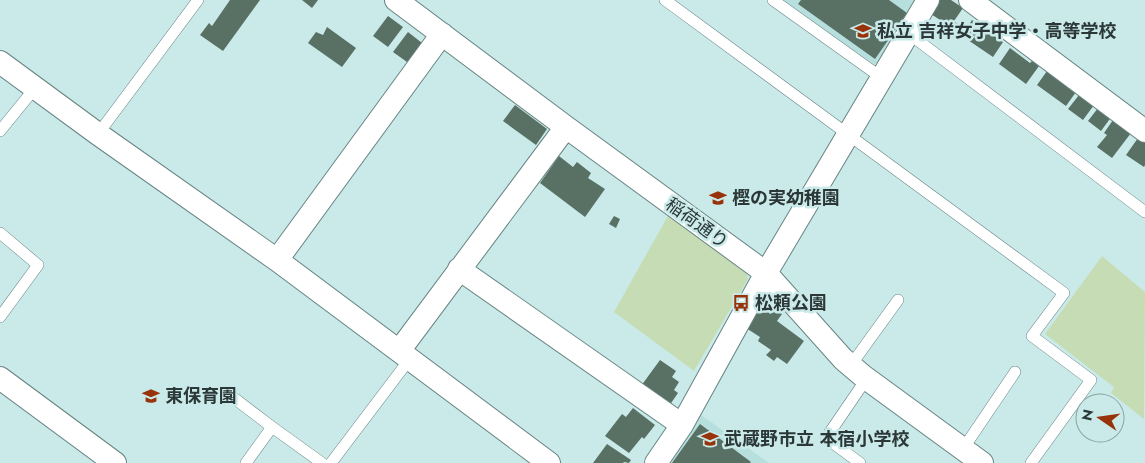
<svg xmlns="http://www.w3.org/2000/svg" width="1145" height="463" font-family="Jost,'Noto Sans JP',sans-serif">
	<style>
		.built { fill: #b6dfde }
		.green { fill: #c6dcb5 }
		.building { fill: #597064 }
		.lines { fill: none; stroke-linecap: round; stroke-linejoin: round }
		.service-casing { stroke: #678483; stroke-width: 12 }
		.minor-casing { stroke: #678483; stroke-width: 24 }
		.service { stroke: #fff; stroke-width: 11 }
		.minor { stroke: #fff; stroke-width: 22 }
		.labels { text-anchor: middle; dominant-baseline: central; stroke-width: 5; stroke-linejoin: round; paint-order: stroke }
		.poi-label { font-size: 18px; font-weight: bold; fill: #2b3837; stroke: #caeae9; text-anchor: start }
		.street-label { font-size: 18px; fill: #2b3837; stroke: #caeae9 }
	</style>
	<rect width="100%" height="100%" fill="#caeae9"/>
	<path class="built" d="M781,0H918L880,62L874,64Z
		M701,415L769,463H668Z"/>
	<path class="green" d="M669,214L746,271L748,279L694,371L614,312Z
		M1102,256L1145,292L1144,419L1111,393L1114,387L1045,334Z"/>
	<path class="building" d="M230,0H260L223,51L200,35L209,23L212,26Z
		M302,0H318L312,8Z
		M801,0H889L907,13L875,59L798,4Z
		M940,0H951L963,8L954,21L958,24L951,34L937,24L940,20L931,14Z
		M388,16L403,27L388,47L373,36Z
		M972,20L1003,42L993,57L962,36Z
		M327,27L356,48L342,67L308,43L316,32L323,35Z
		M408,32L422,43L407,62L393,52Z
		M1010,48L1030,63L1032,61L1039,66L1026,84L999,64Z
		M1047,71L1076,92L1066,106L1037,85Z
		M1079,95L1094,105L1083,120L1068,109Z
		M515,105L547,129L536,145L503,121Z
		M1098,108L1112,116L1101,131L1088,121Z
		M1113,120L1131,133L1112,158L1097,147L1107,135L1104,133Z
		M1138,138L1145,143V165L1144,167L1126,155Z
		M559,156L573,167L577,162L591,173L588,178L605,189L585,217L540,183Z
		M614,216L620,219L616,228L609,224Z
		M764,301L782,314L777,321L804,341L787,364L777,357L774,361L766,355L771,350L758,341L760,337L746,328Z
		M660,360L676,371L672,377L679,382L674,390L678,393L669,406L641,386Z
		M633,408L655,425L644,439L642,437L629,453L605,436L622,414L626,417Z
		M700,424L751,462L750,463H672Z
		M607,444L631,460L629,463L624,462L623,463H593Z"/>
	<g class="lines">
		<g class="service-casing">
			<path id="service" d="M665,0L1064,293L1032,336L1091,380L1031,463
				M773,0L882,78
				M908,33L1145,212
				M0,131L35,88
				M98,134L198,0
				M0,233L38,265L0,317
				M851,365L898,300
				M226,392L272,427L322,463
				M963,449L1015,372
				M246,463L272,427
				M331,463L409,360
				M860,463L826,438L867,378"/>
		</g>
		<g class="minor-casing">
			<path id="minor" d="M396,0L566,127L766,273L843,359L863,376L982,463
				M970,0L1145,131
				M0,62L98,134L277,260L549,463
				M277,260L442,34
				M459,269L682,425
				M399,351L566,127
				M0,378L115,463
				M656,463L682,425L766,273L928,0"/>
		</g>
		<use href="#service" class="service"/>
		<use href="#minor" class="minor"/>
	</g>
	<defs>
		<g id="school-bare" transform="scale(1.35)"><path d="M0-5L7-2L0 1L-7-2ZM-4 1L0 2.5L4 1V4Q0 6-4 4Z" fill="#98320a" stroke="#caeae9" stroke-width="2.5" paint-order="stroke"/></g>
		<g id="bus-bare" transform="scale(1.35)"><path d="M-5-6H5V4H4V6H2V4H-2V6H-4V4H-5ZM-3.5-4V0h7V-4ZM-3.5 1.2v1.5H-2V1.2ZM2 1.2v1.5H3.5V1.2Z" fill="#98320a" stroke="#caeae9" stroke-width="2.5" paint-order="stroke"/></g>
	</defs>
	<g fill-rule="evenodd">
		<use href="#school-bare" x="863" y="31"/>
		<use href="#school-bare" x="718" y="198"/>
		<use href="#bus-bare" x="741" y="303"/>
		<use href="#school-bare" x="151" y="396"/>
		<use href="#school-bare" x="710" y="439"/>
	</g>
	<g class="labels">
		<g class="poi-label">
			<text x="877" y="31">私立 吉祥女子中学・高等学校</text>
			<text x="732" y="198">樫の実幼稚園</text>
			<text x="755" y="303">松頼公園</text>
			<text x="165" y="396">東保育園</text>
			<text x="724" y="439">武蔵野市立 本宿小学校</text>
		</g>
		<g class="street-label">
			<text transform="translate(697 223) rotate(36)">稲荷通り</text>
		</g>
	</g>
	<g transform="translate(1100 418) rotate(283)"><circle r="24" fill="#caeae9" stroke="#8aa3a2"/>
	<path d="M0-4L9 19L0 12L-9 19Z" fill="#98320a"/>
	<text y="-8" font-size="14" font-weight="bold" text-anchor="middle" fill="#2b3837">N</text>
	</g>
</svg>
